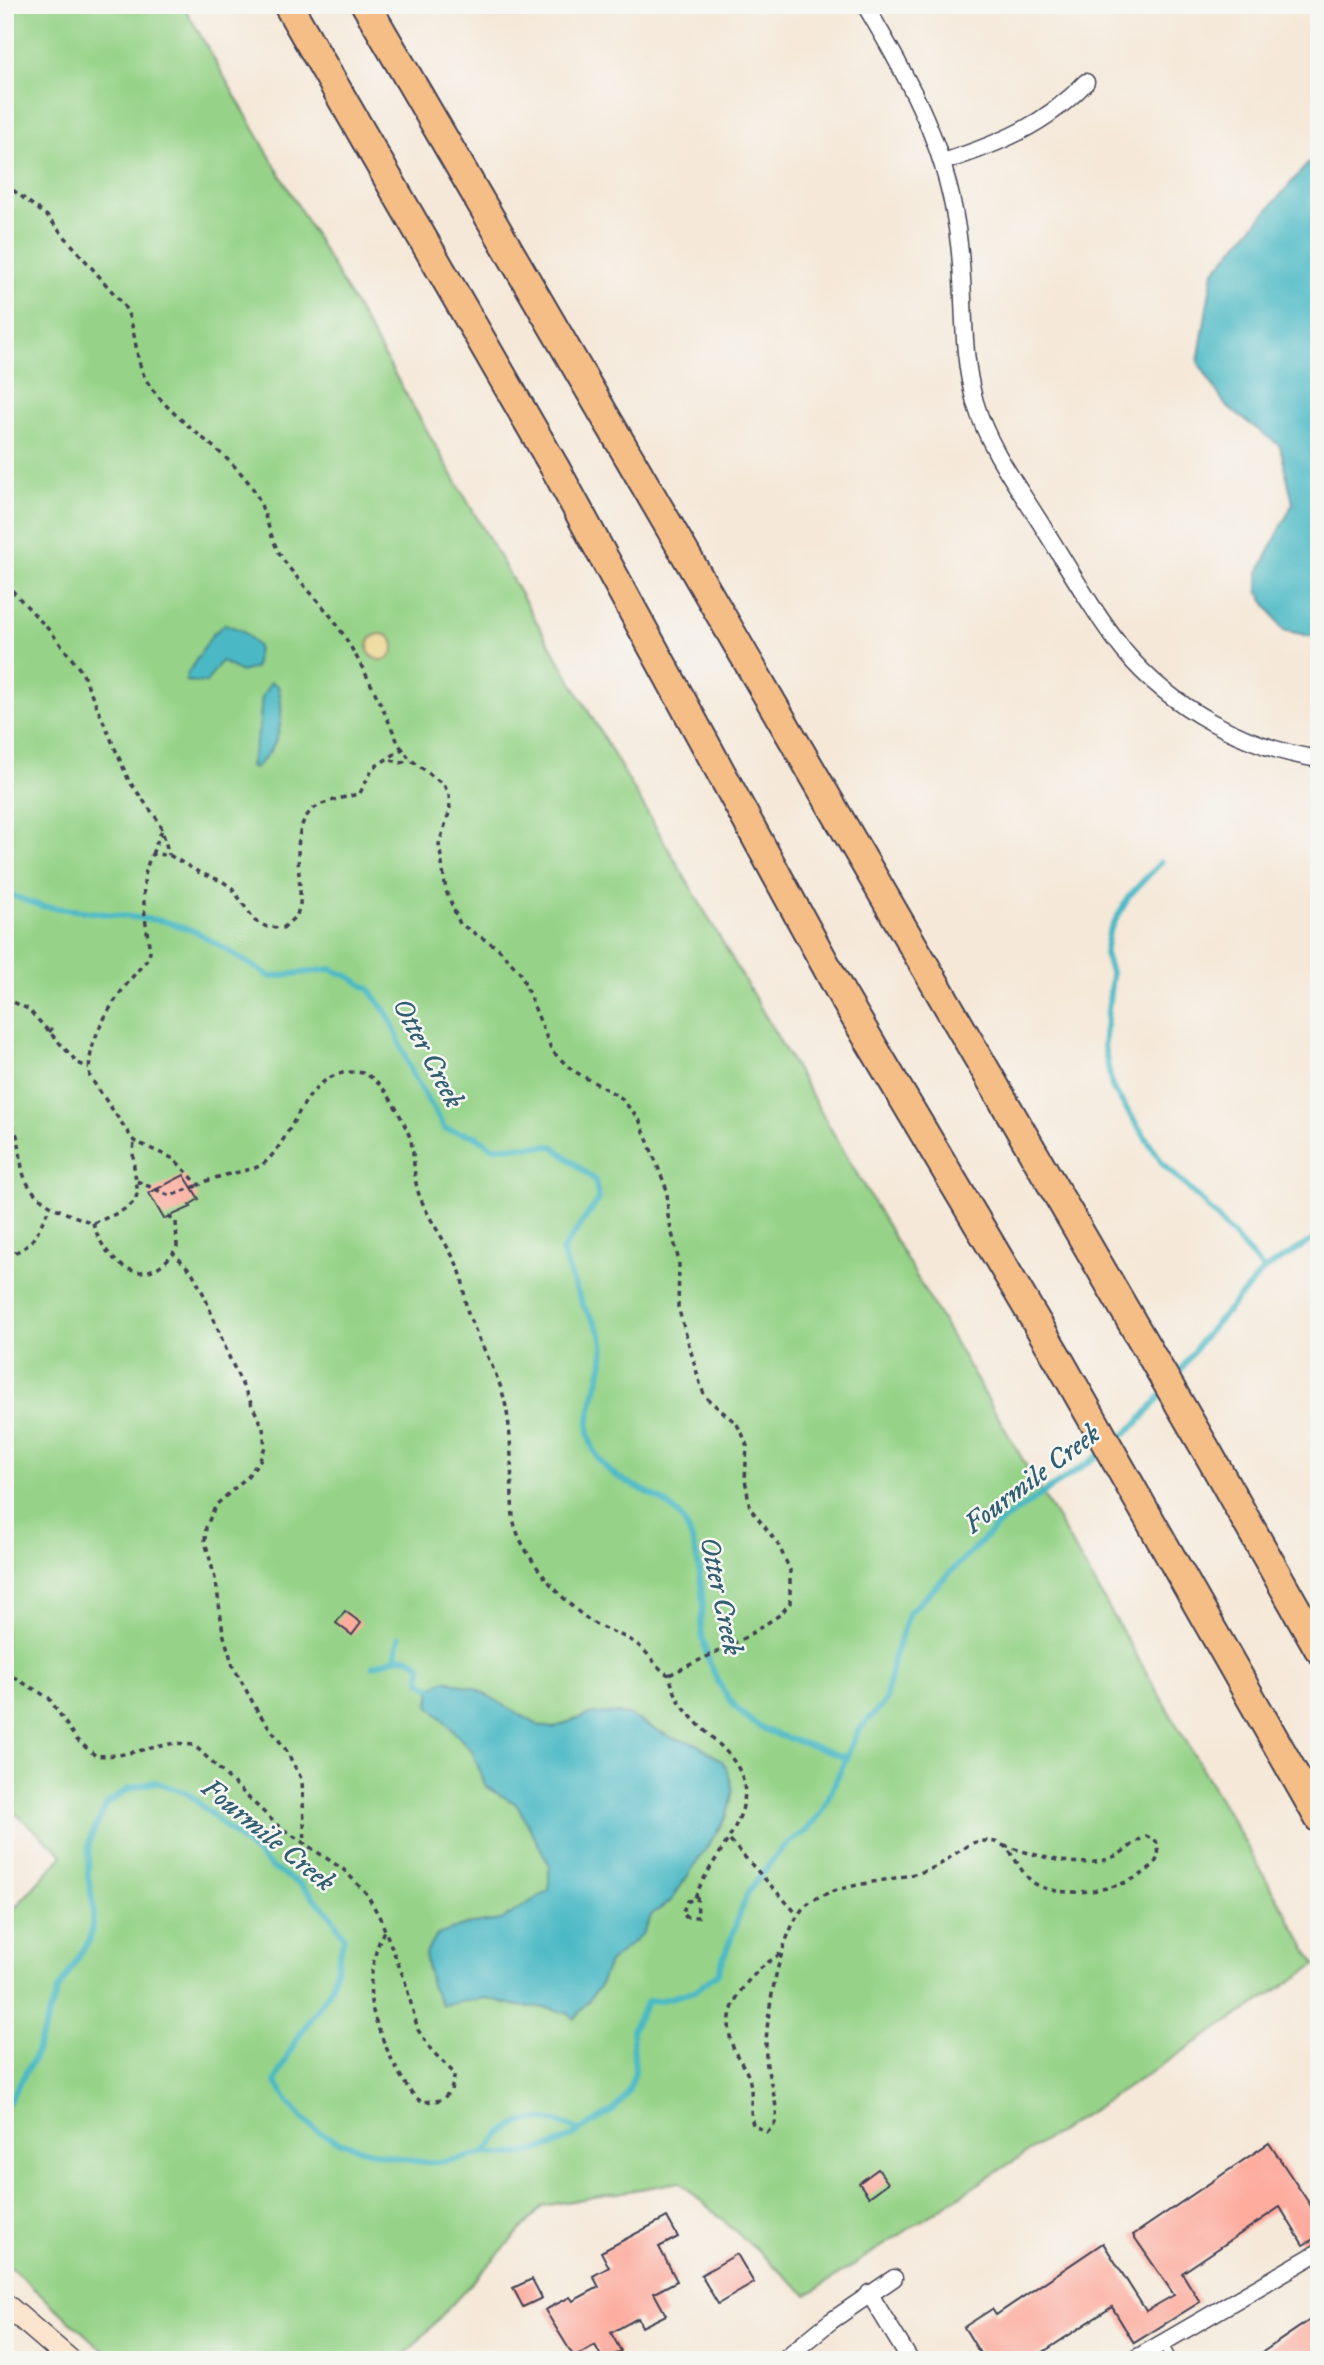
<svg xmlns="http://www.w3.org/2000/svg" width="1324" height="2365" font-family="'IM FELL DW Pica',serif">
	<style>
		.green { fill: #96d388; stroke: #5c7a62; stroke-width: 2 }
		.sand { fill: #eeda9e; stroke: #887e6c; stroke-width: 2 }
		.water { fill: #4bb9c5; stroke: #366e80; stroke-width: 2 }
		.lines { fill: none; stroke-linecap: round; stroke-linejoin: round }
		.stream { stroke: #4bb9c5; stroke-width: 6 }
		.building { fill: #fdac9e }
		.service-casing { stroke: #424053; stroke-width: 11 }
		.minor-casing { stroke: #424053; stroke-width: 19 }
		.secondary-casing { stroke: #424053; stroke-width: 24 }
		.motorway-casing { stroke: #424053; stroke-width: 32 }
		.path { stroke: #424053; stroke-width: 3.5; stroke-dasharray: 5 5; stroke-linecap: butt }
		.service { stroke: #fff; stroke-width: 8 }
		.minor { stroke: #fff; stroke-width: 16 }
		.secondary { stroke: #fbe5cf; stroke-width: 21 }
		.motorway { stroke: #f6be87; stroke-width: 28 }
		.labels { text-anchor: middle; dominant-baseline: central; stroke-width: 5; stroke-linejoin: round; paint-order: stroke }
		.water-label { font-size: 28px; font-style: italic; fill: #325e72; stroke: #f6f6f2 }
	</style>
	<rect width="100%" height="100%" fill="#f6f6f2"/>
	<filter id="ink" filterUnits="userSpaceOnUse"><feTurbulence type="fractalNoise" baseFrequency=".0143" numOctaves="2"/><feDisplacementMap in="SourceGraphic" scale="14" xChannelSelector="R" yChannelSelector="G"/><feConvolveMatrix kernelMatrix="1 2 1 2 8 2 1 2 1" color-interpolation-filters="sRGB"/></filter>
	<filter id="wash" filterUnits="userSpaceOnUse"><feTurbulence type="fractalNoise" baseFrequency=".00686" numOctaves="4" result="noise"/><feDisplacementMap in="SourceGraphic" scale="28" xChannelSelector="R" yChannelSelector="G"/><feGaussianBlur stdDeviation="1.57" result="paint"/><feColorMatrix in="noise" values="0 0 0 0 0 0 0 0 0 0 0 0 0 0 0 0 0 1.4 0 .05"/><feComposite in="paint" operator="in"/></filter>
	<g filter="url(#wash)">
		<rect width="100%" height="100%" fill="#f5e8d8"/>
		<path class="green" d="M5,5H183L528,607L1316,1965L807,2295L680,2182L543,2206L404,2356L407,2360H114L5,2263V1919L63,1855L5,1804Z"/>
		<path class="sand" d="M368 647a13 13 0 1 1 26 0a13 13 0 1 1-26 0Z"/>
		<path class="water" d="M1319,151V638L1283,630L1258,591L1259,572L1293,503L1280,446L1226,406L1198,362L1213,272Z
			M225,624L243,631L258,647L255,668L241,672L221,661L206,683L186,681L187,674L213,634Z
			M271,682L278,686C286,717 280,748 254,768L250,766L259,729L262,697Z
			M445,1680L476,1689L540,1726L553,1728L587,1715L606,1713L628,1715L672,1738L695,1743L722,1761L728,1771L733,1790L727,1815L717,1832L670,1902L652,1914L643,1933L609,1963L599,1987L574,2019L570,2014L550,2008L518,2006L486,1998L442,2005L431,1986L425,1954L437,1935L466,1925L501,1920L549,1890V1864L520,1810L515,1803L486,1787L472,1751L429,1705L431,1688Z"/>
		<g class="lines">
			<path class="stream" d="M1161,862L1129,896L1109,932L1105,954L1112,975L1104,1046L1112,1087L1163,1164L1202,1201L1264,1270
				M5,893L41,906L164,921L197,932L271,977L331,969L352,978L370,990L390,1018L412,1073L445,1129L476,1136L492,1147L553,1146L595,1180L599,1199L562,1251C568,1269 575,1288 583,1305C588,1315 599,1326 602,1337C612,1379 570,1418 599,1459C619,1489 663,1489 683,1521C697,1542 701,1578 703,1603C703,1610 701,1617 701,1624C703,1660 724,1703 754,1723C779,1740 819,1745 847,1759
				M1173,1381L1203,1338L1264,1270L1319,1236
				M1113,1444L1139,1422L1164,1392
				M396,1656L399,1637
				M373,1666C393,1660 404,1650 421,1666L420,1681L431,1688
				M5,2108L33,2060L58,1990L90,1939L94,1910L88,1876L89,1841L107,1804L128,1789L155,1782L187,1793L274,1869L300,1884L331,1915L344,1937L331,1989L296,2040L275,2081C285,2098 296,2113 311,2126C335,2146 409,2164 439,2162C452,2161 468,2157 481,2154C490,2151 493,2141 500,2135C523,2114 554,2117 579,2131L614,2110L628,2092L635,2072L632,2029L648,2001L663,2000L695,1991L718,1973L748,1892L782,1848L806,1831L822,1812L858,1731L885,1702L894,1656L910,1612L1001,1522L1102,1453
				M485,2153C521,2157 547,2151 578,2133"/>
		</g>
		<g id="blocks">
			<path class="building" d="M184,1175L199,1199L189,1205L191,1207L164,1219L149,1193Z
				M345,1611L361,1623L352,1635L336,1623Z
				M1269,2143L1319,2218V2236L1303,2245L1280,2207L1182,2273L1200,2302L1134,2343L1112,2307L1031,2360H984L964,2327L992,2309L996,2315L1103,2243L1146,2311L1174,2295L1133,2235Z
				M878,2169L888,2183L869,2197L859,2183Z
				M667,2217L678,2237L659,2247L677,2281L654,2293L666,2315L642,2327L638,2318L611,2333L621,2351L606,2360H603L595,2345L574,2357L545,2310L570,2297L573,2301L599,2287L593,2276L609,2267L601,2252Z
				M737,2254L754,2283L718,2304L701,2275Z
				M532,2279L542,2298L523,2307L513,2288Z
				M1319,2314V2360H1251Z"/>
		</g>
	</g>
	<g filter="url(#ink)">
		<use href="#blocks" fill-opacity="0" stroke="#424053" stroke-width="2"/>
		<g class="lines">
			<g class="service-casing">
				<path id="service" d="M1163,2344L1172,2360"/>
			</g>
			<g class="minor-casing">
				<path id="minor" d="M865,5C912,84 949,152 959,244C966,298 960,349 975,402C988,447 1018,487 1043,527C1069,568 1093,612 1124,651C1171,708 1246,748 1319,759
					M943,162C998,144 1046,125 1086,82
					M869,2293L910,2360
					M783,2360L831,2321L894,2278
					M1133,2360L1319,2252"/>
			</g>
			<g class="secondary-casing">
				<path id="secondary" d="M5,2304L70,2360"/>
			</g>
			<g class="motorway-casing">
				<path id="motorway" d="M288,5L555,468L841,993L1060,1362L1319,1818
					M366,5L1208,1453L1319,1649"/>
			</g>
			<path class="path" d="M5,184L47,216L122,303C140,329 131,359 150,386C178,425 221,446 249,483C266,505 267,533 281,556C296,580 318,598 335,622C359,657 382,705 399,745L410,759L444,785L449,795L450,810L439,844L446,891L460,924L498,948L521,974L552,1051L572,1070L620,1097L639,1119L667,1190L668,1216L679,1262L678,1307L700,1383L705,1397L736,1423L742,1433L747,1446L745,1479L750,1508L778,1544L790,1570V1603L781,1614L743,1639L669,1675
				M5,583L51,632L82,672L129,781L160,823L169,855
				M404,748L373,768L360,793C346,798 331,799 318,806C287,822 302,876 300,904L297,915L283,928L267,927L255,921L232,888L222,881L200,873L169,855L152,854C137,883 146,921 150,952L148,959C122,987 84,1037 90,1077L134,1141L174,1159L199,1185C218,1173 253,1172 263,1164C296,1138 303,1069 357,1072C381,1074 398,1111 407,1130C417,1151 411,1176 420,1197C430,1222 447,1243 458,1267C465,1281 463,1298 468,1313C478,1340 493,1364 502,1391C514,1430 510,1477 513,1517C518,1552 561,1600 589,1620C604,1631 624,1634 638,1645C650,1654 656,1668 669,1675C673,1689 678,1702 688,1713C712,1743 756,1763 742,1810C731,1843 706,1867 694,1900L688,1901L682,1913L686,1917H698L697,1892
				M391,760L401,763L410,759
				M152,854L162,830
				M5,998L28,1009L78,1063L89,1068
				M49,1032L55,1025
				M5,1117C21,1132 19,1149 22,1168C28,1202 65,1213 93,1223C162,1198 128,1194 134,1141
				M137,1181L170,1196L199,1185
				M168,1217L176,1221L177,1247L173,1253L192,1272L204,1295L230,1359L263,1428L265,1447L260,1460L247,1477L216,1505L206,1527L205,1541L216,1582L223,1633L233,1666L258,1712L286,1750L302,1780L305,1844
				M93,1223C104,1261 142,1294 173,1253
				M5,1255C35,1250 37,1230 50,1207
				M5,1672L49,1698L76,1739L96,1756L119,1755L175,1743L194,1745L277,1825L344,1870L367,1894L381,1920L405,1981L418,2030L432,2051L455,2074L451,2090L442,2100L422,2102C403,2092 373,2023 371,2001C369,1980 374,1950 384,1931
				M730,1841L797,1914
				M780,1954C747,1975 716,2011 735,2052C740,2062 748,2071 750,2082C753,2096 749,2110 753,2125L767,2132C772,2129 775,2125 776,2119C778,2099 767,2077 766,2057C764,2022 781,1921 810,1902C841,1882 893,1882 928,1870C945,1864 957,1850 973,1843C982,1840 996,1840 1004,1846C1016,1856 1020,1873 1034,1883C1061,1901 1125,1890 1149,1869C1158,1862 1161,1852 1156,1841L1146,1836C1134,1842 1125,1852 1113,1857C1080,1872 1036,1854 1004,1846
				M5,2351L9,2360"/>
			<use href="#service" class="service"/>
			<use href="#minor" class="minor"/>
			<use href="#secondary" class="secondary"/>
			<use href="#motorway" class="motorway"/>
		</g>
	</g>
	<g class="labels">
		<g class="water-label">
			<text transform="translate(428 1053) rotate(62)">Otter Creek</text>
			<text transform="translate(1032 1479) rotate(-37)">Fourmile Creek</text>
			<text transform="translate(721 1596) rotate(78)">Otter Creek</text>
			<text transform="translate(268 1835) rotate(39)">Fourmile Creek</text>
		</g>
	</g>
	<rect width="1324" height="2365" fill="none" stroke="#f6f6f2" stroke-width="28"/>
</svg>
